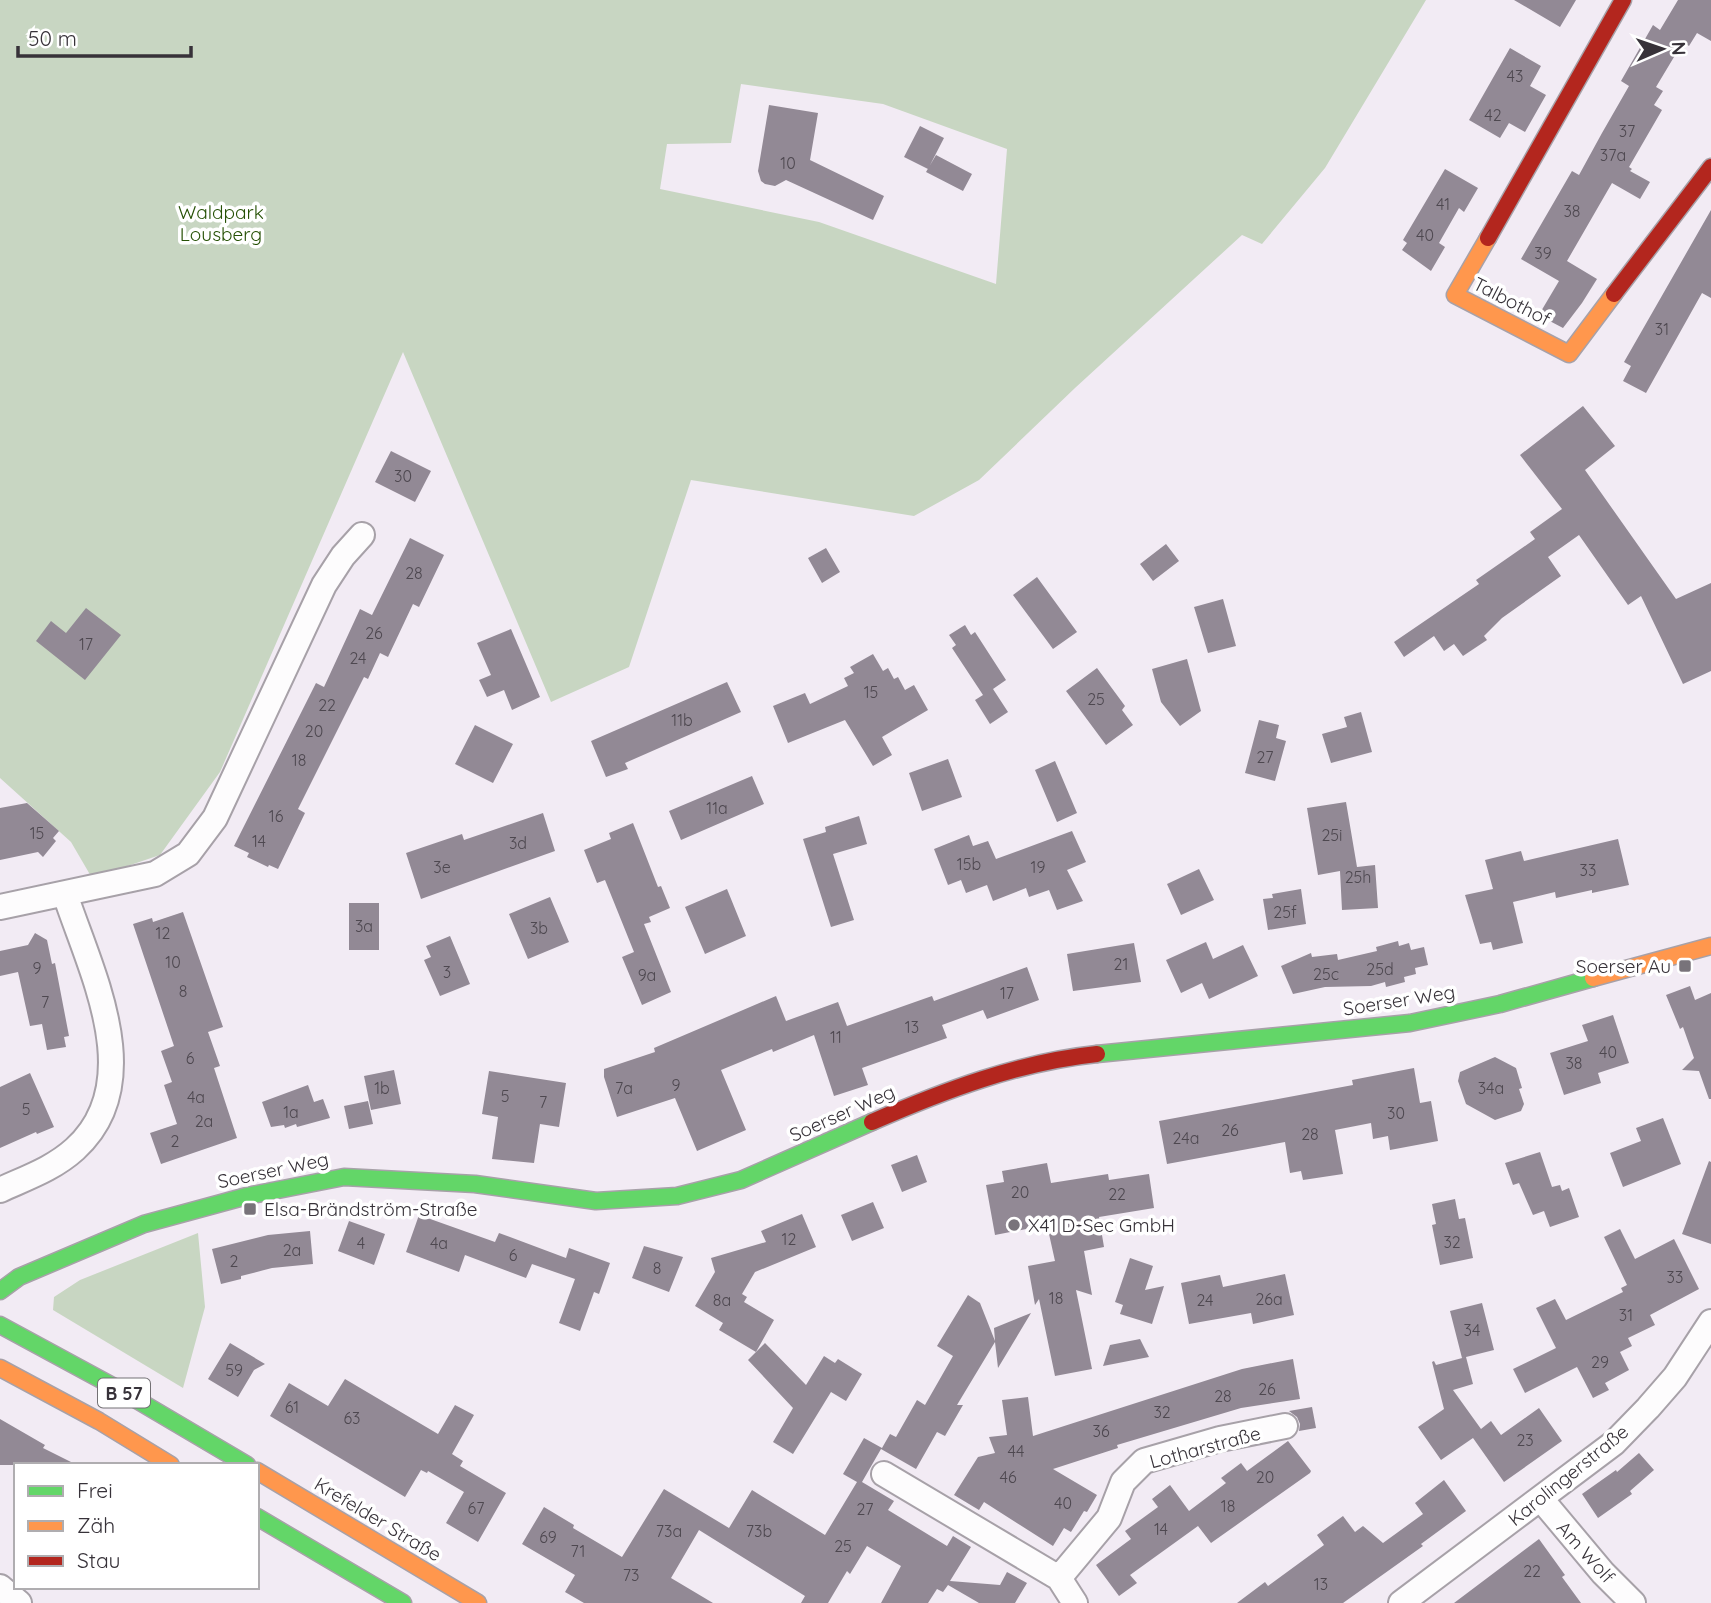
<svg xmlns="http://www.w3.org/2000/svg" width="1711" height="1603" font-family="Quicksand,sans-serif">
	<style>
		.green { fill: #c8d6c2; fill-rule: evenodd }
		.building { fill: #928995 }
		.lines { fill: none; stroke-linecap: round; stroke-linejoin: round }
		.street-casing { stroke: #a7a1a8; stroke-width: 28 }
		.fast-casing { stroke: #a7a1a8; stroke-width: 19 }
		.slow-casing { stroke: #a7a1a8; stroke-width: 19 }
		.jam-casing { stroke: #a7a1a8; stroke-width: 19 }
		.street { stroke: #fdfcfd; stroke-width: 24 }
		.fast { stroke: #63d668; stroke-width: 16 }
		.slow { stroke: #ff974d; stroke-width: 16 }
		.jam { stroke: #b3261e; stroke-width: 16 }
		.poi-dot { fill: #78737a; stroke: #fff; stroke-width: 2.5 }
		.labels { text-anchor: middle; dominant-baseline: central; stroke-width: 7; stroke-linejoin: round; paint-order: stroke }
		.number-label { font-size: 16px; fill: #4e4850 }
		.shield { fill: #fff; stroke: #737074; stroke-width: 2 }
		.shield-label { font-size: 18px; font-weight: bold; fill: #373239 }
		.park-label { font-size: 19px; fill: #265105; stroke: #fff }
		.street-label { font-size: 19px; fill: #373239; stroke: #fff }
		.poi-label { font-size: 19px; fill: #373239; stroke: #fff; text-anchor: start }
	</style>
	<rect width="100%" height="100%" fill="#f2ebf4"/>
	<path class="green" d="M0,0H1426L1325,168L1262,244L1242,235L1075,388L979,480L914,516L691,480L629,667L551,702L403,352L220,772L160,855L92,878L71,842L0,778ZM741,84L883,104L1007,149L996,284L819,222L660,189L667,144L731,143Z
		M198,1233L205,1307L183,1388L53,1310L54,1297L80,1280Z"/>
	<path class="building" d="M1514,0H1576L1560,27Z
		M1678,0H1711V41L1697,33L1689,46L1683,42L1656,87L1663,91L1654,105L1662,110L1629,167L1632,169L1630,171L1650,182L1640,199L1612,183L1567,261L1597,279L1582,303L1563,328L1544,318L1546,316L1540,313L1559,281L1521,259L1572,171L1579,175L1602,133L1629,86L1621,81L1653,25L1660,30Z
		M1510,48L1541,66L1530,86L1546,95L1525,132L1509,123L1500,138L1469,120Z
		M769,105L818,113L810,160L884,196L873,220L786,180L775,186L765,184L761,181L758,171Z
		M920,126L944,138L928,169L904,157Z
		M936,155L972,174L963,191L926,172Z
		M1445,169L1478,188L1464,212L1459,208L1439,243L1445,247L1431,271L1402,250L1407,243L1403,240Z
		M1711,210V298L1702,293L1646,393L1623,381L1631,366L1624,362Z
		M1583,406L1615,446L1585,470L1676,599L1711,583V671L1683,684L1641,596L1628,605L1579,535L1548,557L1561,576L1502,618L1484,636L1487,640L1463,656L1454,644L1444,651L1434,636L1404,657L1394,642L1479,584L1476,580L1535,539L1530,532L1562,509L1520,455Z
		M391,451L431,471L415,502L375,482Z
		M410,538L444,555L419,607L413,604L388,657L380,653L368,679L364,677L298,809L305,813L278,869L269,865L268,867L247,857L249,853L234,846L316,683L324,687L360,609L372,615Z
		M1166,544L1179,561L1153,581L1140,564Z
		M826,548L840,572L822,583L808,558Z
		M1037,577L1077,632L1053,649L1013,595Z
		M1223,599L1236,646L1208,653L1194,607Z
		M86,608L121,635L85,680L36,641L51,621L66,633Z
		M965,625L971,635L975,632L1006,680L993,689L1008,712L990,724L975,700L983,695L952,648L956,645L949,635Z
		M511,629L540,697L512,710L504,690L487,697L479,680L491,675L477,643Z
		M873,654L883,671L888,668L894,679L898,677L905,690L914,685L928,710L882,737L892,755L873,766L845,720L788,743L773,706L805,693L810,704L848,686L844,678L854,673L850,667Z
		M1187,659L1201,711L1180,726L1161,702L1152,669Z
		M1097,668L1125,706L1122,710L1133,725L1106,745L1066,691Z
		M727,682L741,712L625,763L628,769L606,777L591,741Z
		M1361,712L1372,752L1331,763L1322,734L1347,727L1344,717Z
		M1259,720L1279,725L1276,738L1286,741L1275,781L1245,773Z
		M475,725L513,744L493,783L455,764Z
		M948,759L962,797L922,811L909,773Z
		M1055,761L1077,813L1057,822L1035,770Z
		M752,776L764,804L681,840L669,811Z
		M1346,802L1357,867L1375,865L1378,908L1342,910L1340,871L1318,875L1307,808Z
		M27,803L59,831L53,838L56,841L43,857L38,852L0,860V808Z
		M543,813L555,851L421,899L406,853L462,834L464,840Z
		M859,816L867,844L833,854L854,920L831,927L803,839L826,832L825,827Z
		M633,823L658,887L661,886L670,908L649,917L651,922L644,924L671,992L642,1005L622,957L634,952L605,880L597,883L584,850L611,839L609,833Z
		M1072,831L1086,862L1067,870L1083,901L1057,910L1049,890L1029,897L1026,888L993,901L987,885L966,893L961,880L948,885L934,849L969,835L973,846L988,841L996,859Z
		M1618,839L1629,885L1592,893V890L1556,898L1555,892L1513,902L1523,943L1493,950L1491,942L1480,944L1465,895L1493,889L1485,860L1521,851L1524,861Z
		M1199,869L1214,900L1181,915L1167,884Z
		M727,889L746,936L705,954L685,907Z
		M1301,889L1306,924L1268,930L1263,899L1273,898L1272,894Z
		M550,897L569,942L528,959L509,914Z
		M349,903H379V950H349Z
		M183,912L223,1027L208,1032L220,1066L214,1068L237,1138L161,1164L150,1133L177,1124L164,1085L172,1082L161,1051L174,1046L133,924L152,918L153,922Z
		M35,933L47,940L52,964L55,963L69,1036L64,1037L66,1047L47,1050L42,1024L30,1026L18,972L0,976V951L28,945Z
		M450,936L470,984L440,996L424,960L431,957L426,946Z
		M1398,941L1399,946L1409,943L1411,950L1424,947L1428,965L1415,968L1416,974L1404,977L1405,982L1386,987L1385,982L1371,986L1325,987L1293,994L1281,966L1311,953L1312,957L1337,954L1338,960L1377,951L1376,947Z
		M1206,942L1213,959L1243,945L1258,976L1209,999L1202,983L1181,993L1166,960Z
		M1134,943L1141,982L1073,991L1067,954Z
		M1027,967L1039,1000L987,1019L983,1010L942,1025L947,1038L862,1068L868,1085L834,1096L814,1035L773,1052L772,1049L721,1070L746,1130L697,1151L675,1098L617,1117L604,1077V1069L655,1052L654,1048L776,996L786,1021L838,1002L847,1026L932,996L934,1001Z
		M1690,986L1695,1000L1711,993V1099H1709L1699,1071L1682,1070L1694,1058L1683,1027L1680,1029L1666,995Z
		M1613,1015L1629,1063L1598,1073L1601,1083L1564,1095L1550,1053L1588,1041L1582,1025Z
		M1495,1057L1516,1068L1522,1088L1519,1089L1524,1104L1521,1111L1495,1120L1466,1104L1458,1081L1460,1072Z
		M1414,1068L1420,1103L1431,1101L1438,1141L1390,1150L1388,1136L1373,1139L1371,1123L1335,1130L1343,1174L1303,1180L1301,1171L1290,1173L1285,1142L1167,1164L1159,1121L1353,1085L1352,1080Z
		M394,1070L401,1104L371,1110L364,1076Z
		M489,1071L566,1083L559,1127L540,1124L534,1163L492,1159L498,1117L482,1114Z
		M30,1073L54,1127L37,1134L36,1132L0,1148V1087Z
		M308,1085L314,1102L323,1099L330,1118L297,1127L296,1124L285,1128L284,1125L271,1127L262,1102Z
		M368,1101L373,1124L349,1129L344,1106Z
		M1663,1118L1681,1164L1623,1187L1610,1153L1641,1141L1636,1128Z
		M1540,1152L1552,1187L1560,1185L1562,1191L1569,1188L1579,1217L1550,1227L1544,1211L1533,1215L1519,1183L1513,1185L1505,1163Z
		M917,1155L927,1182L902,1192L891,1165Z
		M1709,1161L1711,1162V1244L1682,1234Z
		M1047,1163L1051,1183L1108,1174L1109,1180L1149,1174L1154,1208L1099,1217L1104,1247L1084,1251L1092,1295L1076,1290L1092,1369L1055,1376L1039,1299L1035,1305L1028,1266L1055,1261L1047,1225L995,1235L986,1185L1004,1182L1002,1171Z
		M1455,1199L1459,1219L1465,1218L1473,1258L1440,1265L1432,1225L1436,1224L1432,1204Z
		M873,1202L884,1228L852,1241L841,1215Z
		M802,1214L816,1247L755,1272L742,1294L747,1297L744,1302L774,1320L756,1352L719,1330L723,1323L695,1306L715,1272L711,1258L766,1242L761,1231Z
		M419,1215L495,1242L499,1233L566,1258L569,1248L610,1263L599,1294L594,1292L580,1331L559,1323L575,1279L532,1264L526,1278L465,1255L459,1272L406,1252Z
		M349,1221L385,1234L374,1265L338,1251Z
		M1620,1229L1635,1259L1674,1239L1699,1289L1650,1315L1655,1325L1628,1338L1632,1346L1620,1352L1629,1370L1605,1383L1609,1390L1593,1398L1577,1367L1525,1393L1513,1369L1556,1348L1536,1308L1555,1299L1566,1320L1623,1292L1621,1288L1627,1285L1604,1237Z
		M310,1231L313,1264L272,1268L241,1276V1279L221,1284L212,1249L268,1235Z
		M644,1246L683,1257L669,1292L632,1278Z
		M1130,1258L1153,1266L1145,1290L1164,1286L1152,1324L1120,1314L1123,1305L1115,1302Z
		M1285,1274L1294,1315L1253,1324L1251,1313L1189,1324L1181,1283L1220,1275L1223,1287Z
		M968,1295L980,1303L995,1341L994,1328L1031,1313L998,1368L995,1342L957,1405H963L945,1436L937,1432L916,1469L881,1449L862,1482L894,1501L888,1510L947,1546L953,1536L971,1547L950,1581L1000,1585L1007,1572L1027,1583L1015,1603H979L948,1585L943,1592L937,1589L928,1603H881L901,1566L867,1546L850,1574L847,1571L828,1603H801L805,1596L699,1530L671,1578L713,1603H584L565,1592L575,1575L522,1544L544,1507L574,1525L573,1528L622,1557L664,1489L729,1528L752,1490L825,1535L857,1482L843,1474L864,1438L882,1448L890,1434L896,1437L917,1400L925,1405L953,1356L937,1346Z
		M1482,1303L1494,1350L1462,1358L1450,1311Z
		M1140,1339L1149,1357L1103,1366L1110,1345Z
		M230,1343L265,1364L254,1370L238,1397L208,1379Z
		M765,1343L806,1385L824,1356L835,1363L838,1359L862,1374L846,1401L831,1392L793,1454L773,1442L793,1408L748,1360Z
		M1466,1357L1473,1384L1453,1390L1481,1429L1491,1421L1501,1435L1539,1408L1562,1441L1504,1482L1473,1438L1441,1460L1418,1427L1444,1409L1432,1362L1434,1361L1436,1365Z
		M1293,1359L1300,1399L1241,1408L1117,1445L1118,1448L1053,1469L1097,1495L1087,1512L1084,1511L1071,1532L1064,1528L1053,1546L984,1502L979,1510L954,1495L978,1457L995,1453L989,1437L1007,1435L1002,1400L1028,1397L1033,1436L1242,1369Z
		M345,1379L438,1434L455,1405L474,1415L452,1454L463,1461L460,1466L506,1493L478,1542L446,1523L464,1492L428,1471L427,1473L421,1470L405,1497L270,1416L289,1383L328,1406Z
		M1312,1407L1316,1428L1299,1431L1300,1424L1297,1417L1289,1411Z
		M0,1419L45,1445L43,1448L77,1465H0Z
		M1288,1441L1311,1471L1310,1473L1211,1543L1198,1526L1130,1575L1137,1583L1119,1596L1096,1565L1131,1539L1125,1531L1158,1507L1152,1499L1170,1485L1189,1511L1226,1483L1221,1478L1241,1463L1247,1471Z
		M1639,1453L1654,1470L1630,1491L1632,1494L1598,1518L1582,1494L1616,1470L1617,1472Z
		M1444,1480L1466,1511L1421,1544L1423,1546L1343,1603H1237L1265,1582L1268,1586L1324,1545L1317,1535L1343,1516L1355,1532L1363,1526L1383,1543L1423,1514L1415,1503Z
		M1539,1539L1565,1575L1562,1577L1581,1603H1454Z"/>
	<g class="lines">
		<g class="street-casing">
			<path id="street" d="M0,907L155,874L188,854L215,818L324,585L343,556L362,535
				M0,1190C26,1178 53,1169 75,1149C149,1082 90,970 65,894
				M884,1474L1059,1578L1075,1603
				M1541,1499L1603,1573L1633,1603
				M1059,1578L1109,1518L1123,1482L1144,1461L1220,1439L1285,1426
				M0,1587L19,1603
				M1401,1603L1614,1443L1648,1408L1675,1377L1711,1322"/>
		</g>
		<g class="fast-casing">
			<path id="fast" d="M1097,1054L1410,1023L1500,1004L1593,978
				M0,1291L19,1277L144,1224L247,1196L344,1177L475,1184L596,1201L677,1196L741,1180L872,1122
				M0,1325L120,1390L247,1465
				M257,1517L403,1603"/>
		</g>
		<g class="slow-casing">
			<path id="slow" d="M1488,238L1455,295L1569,354L1614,294
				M1593,978L1711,946
				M0,1368L99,1421L171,1465
				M257,1471L478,1603"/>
		</g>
		<g class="jam-casing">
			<path id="jam" d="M1488,238L1623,0
				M1614,294L1711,167
				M872,1122C943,1091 1019,1062 1097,1054"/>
		</g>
		<use href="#street" class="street"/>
		<use href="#fast" class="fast"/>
		<use href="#slow" class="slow"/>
		<use href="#jam" class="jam"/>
	</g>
	<g class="poi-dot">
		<rect x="1678" y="959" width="14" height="14" rx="3.5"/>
		<rect x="243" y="1202" width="14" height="14" rx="3.5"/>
		<circle cx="1014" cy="1225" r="7"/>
	</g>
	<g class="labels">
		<g class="number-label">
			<text x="1515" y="76">43</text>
			<text x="1493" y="115">42</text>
			<text x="1627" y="131">37</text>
			<text x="1613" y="155">37a</text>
			<text x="788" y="163">10</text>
			<text x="1443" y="204">41</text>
			<text x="1572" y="211">38</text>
			<text x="1425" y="235">40</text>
			<text x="1543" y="253">39</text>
			<text x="1662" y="329">31</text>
			<text x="403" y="476">30</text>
			<text x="414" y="573">28</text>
			<text x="374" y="633">26</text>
			<text x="86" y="644">17</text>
			<text x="358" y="658">24</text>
			<text x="871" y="692">15</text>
			<text x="1096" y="699">25</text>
			<text x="327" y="705">22</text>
			<text x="682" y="720">11b</text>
			<text x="314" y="731">20</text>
			<text x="1265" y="757">27</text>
			<text x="299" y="760">18</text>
			<text x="717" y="808">11a</text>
			<text x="276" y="816">16</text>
			<text x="37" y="833">15</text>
			<text x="1332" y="835">25i</text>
			<text x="259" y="841">14</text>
			<text x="518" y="843">3d</text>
			<text x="969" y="864">15b</text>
			<text x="442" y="867">3e</text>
			<text x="1038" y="867">19</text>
			<text x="1588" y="870">33</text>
			<text x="1358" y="877">25h</text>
			<text x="1285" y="912">25f</text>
			<text x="364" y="926">3a</text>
			<text x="539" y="928">3b</text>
			<text x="163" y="933">12</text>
			<text x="173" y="962">10</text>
			<text x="1121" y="964">21</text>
			<text x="37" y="968">9</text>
			<text x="1380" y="969">25d</text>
			<text x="447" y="972">3</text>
			<text x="1326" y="974">25c</text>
			<text x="647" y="975">9a</text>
			<text x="183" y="991">8</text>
			<text x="1007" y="993">17</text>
			<text x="45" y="1002">7</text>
			<text x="912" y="1027">13</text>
			<text x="836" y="1037">11</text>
			<text x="1608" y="1052">40</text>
			<text x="190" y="1058">6</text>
			<text x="1574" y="1063">38</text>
			<text x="676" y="1085">9</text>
			<text x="382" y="1088">1b</text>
			<text x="624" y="1088">7a</text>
			<text x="1491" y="1088">34a</text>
			<text x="505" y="1096">5</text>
			<text x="196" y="1097">4a</text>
			<text x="543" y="1102">7</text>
			<text x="26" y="1109">5</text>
			<text x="291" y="1112">1a</text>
			<text x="1396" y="1113">30</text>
			<text x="204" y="1121">2a</text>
			<text x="1230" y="1130">26</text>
			<text x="1310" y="1134">28</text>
			<text x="1186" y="1138">24a</text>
			<text x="175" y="1141">2</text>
			<text x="1020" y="1192">20</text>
			<text x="1117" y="1194">22</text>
			<text x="789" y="1239">12</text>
			<text x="1452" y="1242">32</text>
			<text x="361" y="1243">4</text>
			<text x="439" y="1243">4a</text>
			<text x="292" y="1250">2a</text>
			<text x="513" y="1255">6</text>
			<text x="234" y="1261">2</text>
			<text x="657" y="1268">8</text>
			<text x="1675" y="1277">33</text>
			<text x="1056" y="1298">18</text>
			<text x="1269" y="1299">26a</text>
			<text x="722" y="1300">8a</text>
			<text x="1205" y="1300">24</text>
			<text x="1626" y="1315">31</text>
			<text x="1472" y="1330">34</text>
			<text x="1600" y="1362">29</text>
			<text x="234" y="1370">59</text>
			<text x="1267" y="1389">26</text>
			<text x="1223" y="1396">28</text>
			<text x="292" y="1407">61</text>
			<text x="1162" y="1412">32</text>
			<text x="352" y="1418">63</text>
			<text x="1101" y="1431">36</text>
			<text x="1525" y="1440">23</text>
			<text x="1016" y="1451">44</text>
			<text x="1008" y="1477">46</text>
			<text x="1265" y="1477">20</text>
			<text x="1063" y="1503">40</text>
			<text x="1228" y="1506">18</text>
			<text x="476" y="1508">67</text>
			<text x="865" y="1509">27</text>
			<text x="1161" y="1529">14</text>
			<text x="669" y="1531">73a</text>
			<text x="759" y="1531">73b</text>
			<text x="548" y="1537">69</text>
			<text x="843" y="1546">25</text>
			<text x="578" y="1551">71</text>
			<text x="1532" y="1571">22</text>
			<text x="631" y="1575">73</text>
			<text x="1321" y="1584">13</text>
		</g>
		<rect class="shield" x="98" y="1378.5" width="52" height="29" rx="5"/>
		<g class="shield-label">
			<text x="124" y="1393">B 57</text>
		</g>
		<g class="park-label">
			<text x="221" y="212">Waldpark<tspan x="221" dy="22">Lousberg</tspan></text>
		</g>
		<g class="street-label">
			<text transform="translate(1512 301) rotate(27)">Talbothof</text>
			<text transform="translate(1399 1000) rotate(-9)">Soerser Weg</text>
			<text transform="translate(842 1113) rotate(-24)">Soerser Weg</text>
			<text transform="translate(273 1170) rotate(-12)">Soerser Weg</text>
			<text transform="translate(1205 1447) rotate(-15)">Lotharstraße</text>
			<text transform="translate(1568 1475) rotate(-39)">Karolingerstraße</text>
			<text transform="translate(378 1519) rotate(31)">Krefelder Straße</text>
			<text transform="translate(1586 1552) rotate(48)">Am Wolf</text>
		</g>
		<g class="poi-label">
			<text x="1671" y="966" text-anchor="end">Soerser Au</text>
			<text x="264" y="1209">Elsa-Brändström-Straße</text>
			<text x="1028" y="1225">X41 D-Sec GmbH</text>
		</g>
	</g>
	<rect x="14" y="1463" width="245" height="126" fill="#ffffff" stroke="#afadb0" stroke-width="2"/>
	<rect x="28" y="1486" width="35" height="10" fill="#63d668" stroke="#afadb0" stroke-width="2"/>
	<text x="77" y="1498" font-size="21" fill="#373239">Frei</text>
	<rect x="28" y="1521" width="35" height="10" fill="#ff974d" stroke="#afadb0" stroke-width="2"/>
	<text x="77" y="1533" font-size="21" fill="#373239">Zäh</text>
	<rect x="28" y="1556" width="35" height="10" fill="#b3261e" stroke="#afadb0" stroke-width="2"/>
	<text x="77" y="1568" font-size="21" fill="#373239">Stau</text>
	<g transform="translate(1662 49) rotate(88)" stroke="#ffffff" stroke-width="5" paint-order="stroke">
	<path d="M0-5L12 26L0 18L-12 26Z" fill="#373239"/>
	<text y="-10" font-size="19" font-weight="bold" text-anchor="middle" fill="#373239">N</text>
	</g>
	<path d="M18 46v10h173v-10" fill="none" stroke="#373239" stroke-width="3.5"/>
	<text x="28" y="46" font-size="21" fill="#373239" stroke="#ffffff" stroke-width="5" paint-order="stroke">50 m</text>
</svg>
